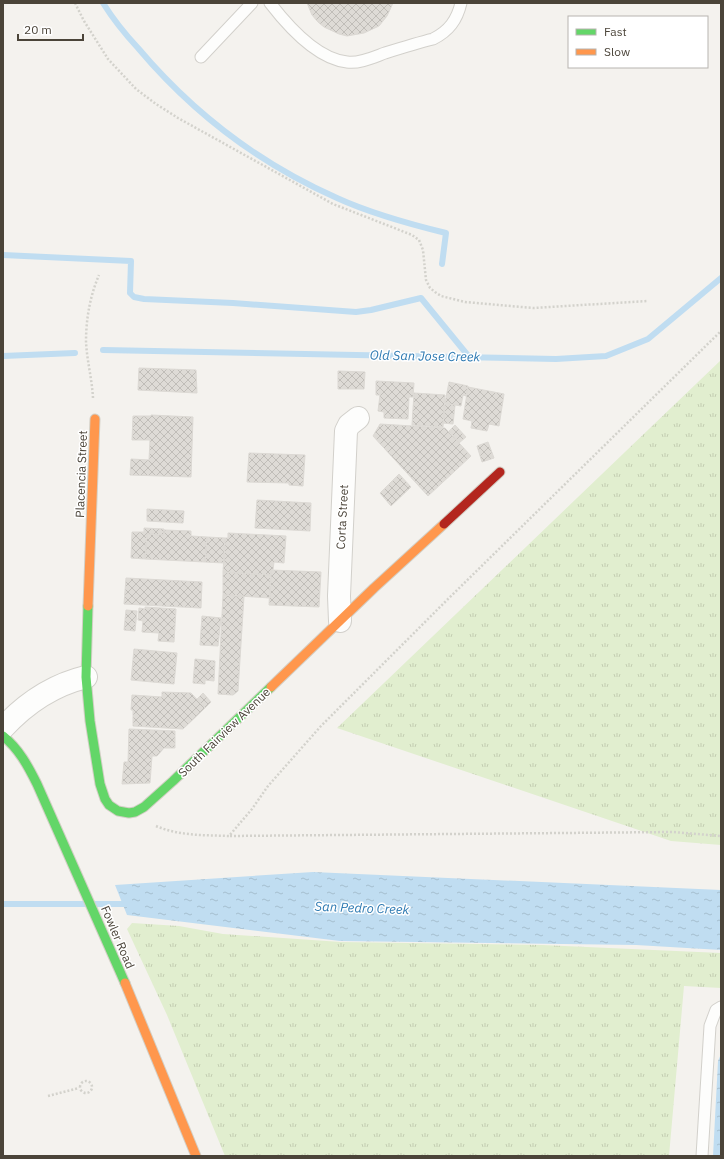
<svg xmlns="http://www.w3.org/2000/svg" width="724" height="1159" font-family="'IBM Plex Sans',sans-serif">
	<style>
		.grass { fill: url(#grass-tufts) }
		.water { fill: url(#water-ripples) }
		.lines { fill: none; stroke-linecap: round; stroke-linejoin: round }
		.stream { stroke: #c0ddf1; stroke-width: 6 }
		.building { fill: url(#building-cross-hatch); stroke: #dcd9d4 }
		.lane-casing { stroke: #d2d0cb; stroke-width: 13 }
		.street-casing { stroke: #d2d0cb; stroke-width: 24 }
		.fast-casing { stroke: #d3cfc5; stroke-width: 11 }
		.slow-casing { stroke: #d3cfc5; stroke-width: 11 }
		.jam-casing { stroke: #d3cfc5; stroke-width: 11 }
		.path { stroke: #d3d2cc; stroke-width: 2.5; stroke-dasharray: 2 2; stroke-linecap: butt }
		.lane { stroke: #fdfdfc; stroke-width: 11 }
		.street { stroke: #fdfdfc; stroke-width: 22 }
		.fast { stroke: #63d668; stroke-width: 9 }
		.slow { stroke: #ff974d; stroke-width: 9 }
		.jam { stroke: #b3261e; stroke-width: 9 }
		.labels { text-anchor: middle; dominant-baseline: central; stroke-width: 3; stroke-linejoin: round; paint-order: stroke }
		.street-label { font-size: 12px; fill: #4b4439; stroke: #fff }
		.water-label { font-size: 13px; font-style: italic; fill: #2e7ab2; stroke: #fff }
	</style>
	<defs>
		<pattern id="grass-tufts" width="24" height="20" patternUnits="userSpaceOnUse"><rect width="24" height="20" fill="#e1eecf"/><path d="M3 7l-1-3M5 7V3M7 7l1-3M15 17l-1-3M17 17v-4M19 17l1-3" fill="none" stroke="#c3cdb2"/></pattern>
		<pattern id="water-ripples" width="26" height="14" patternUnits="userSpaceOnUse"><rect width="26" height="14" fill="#c0ddf1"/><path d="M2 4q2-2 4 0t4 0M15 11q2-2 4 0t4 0" fill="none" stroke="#a6bfcf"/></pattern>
		<pattern id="building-cross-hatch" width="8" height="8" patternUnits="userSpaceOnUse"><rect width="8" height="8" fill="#dedbd6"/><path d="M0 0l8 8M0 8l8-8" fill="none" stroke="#c0bdb8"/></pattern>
	</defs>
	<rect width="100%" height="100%" fill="#f4f2ee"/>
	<path class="grass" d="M721,360V845L671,841L337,728Z
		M132,923L179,926L223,934L341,942L542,945L721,953V988L684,986L669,1156H225L167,1015L127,929Z"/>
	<path class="water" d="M313,872L721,890V950L636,945L340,941L127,915L115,885Z
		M721,1054V1156H713L718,1061Z"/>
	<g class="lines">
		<path class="stream" d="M103,3C113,19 125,34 138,48C192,112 260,164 337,198C372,214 409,224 446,233L442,264
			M3,255L131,261L130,293L134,297L144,299L233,303L356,312L371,310L421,298L470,358
			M103,350L556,359L606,356L648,339L721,278
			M3,356L75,353
			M3,904H85
			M95,904H129"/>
	</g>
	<path class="building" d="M307,3H393L387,16L379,26L364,33L347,36L339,34L324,27L318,22L312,15Z
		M139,368L196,370L197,393L138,390Z
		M338,371L365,372L364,389H338Z
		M376,381L414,383L413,397H409L408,419L384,418V412L378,411L380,395H376Z
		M449,382L468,386L466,396L463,395L461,406L445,403Z
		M468,387L504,394L499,426L489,424L487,431L471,428L472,421L463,419Z
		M414,393L445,395L443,427L412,425Z
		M445,404L455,405L453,424L443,423Z
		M151,415L193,417L191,477L130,475L131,459L149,460L150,440H132L133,416H151Z
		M380,424L445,428L471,456L428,496L373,436Z
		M455,425L466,437L459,443L449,431Z
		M488,442L494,458L482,462L477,446Z
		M249,453L305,455L303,486L289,485V483L247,482Z
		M399,474L411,487L391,506L380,493Z
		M257,500L311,503L310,531L255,528Z
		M147,509L184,511L183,523L147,521Z
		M144,528L164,529V535L147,534L145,559L131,558L132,532H144Z
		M164,530L191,531V536L207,537L205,562L145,559L147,534L164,535Z
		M228,533L286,536L284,563L274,562L273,570H271V575L223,572L225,538H228Z
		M207,537L225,538L224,563L205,562Z
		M271,570L321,572L319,607L269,605Z
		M223,572L271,575L270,598L223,595Z
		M126,578L202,582L201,608L124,604Z
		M223,595L244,596L238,691L233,695L218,694Z
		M145,607L176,609L174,642L158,641L159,633L142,632L143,621L138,620L139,608L145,609Z
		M126,610L137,611L135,631L124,630Z
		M202,616L221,618L218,646L200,645Z
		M134,649L177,653L174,684L131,680Z
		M195,659L215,661L214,681L205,680V684L193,683Z
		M162,692L191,693L205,708L183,729L133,726V710H131L132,695L162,697Z
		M203,693L211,702L205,708L197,699Z
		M129,729L175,731V748H164L157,756H152L150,783L122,784L124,762H128Z"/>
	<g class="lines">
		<g class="lane-casing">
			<path id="lane" d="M270,3C287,25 317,59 347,62C359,64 374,57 385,53C401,48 417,43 433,39C449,31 457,20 461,3
				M201,57L252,3
				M702,1156L710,1026L716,1010L721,1007"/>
		</g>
		<g class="street-casing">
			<path id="street" d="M340,621L339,596L346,431L349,425L358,418
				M3,728C26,703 53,685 86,677"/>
		</g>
		<g class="fast-casing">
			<path id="fast" d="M88,606L86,677L90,721L100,784L105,799L109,805L118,811L129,813L135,812L144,807L173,781L271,687
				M3,736C19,749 28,766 37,784L125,983"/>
		</g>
		<g class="slow-casing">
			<path id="slow" d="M88,606L95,419
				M271,687L374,588L444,524
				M125,983L196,1156"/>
		</g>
		<g class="jam-casing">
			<path id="jam" d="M444,524L500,472"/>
		</g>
		<path class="path" d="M75,3L84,21L108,59L136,89L156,104L178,118L333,204L402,231L412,235L419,240L423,250L426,280L430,288L435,292L441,296L465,302L533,308L648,301
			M93,398C92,379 87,361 86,342C86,319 90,296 99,275
			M156,826C179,836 204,835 229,836L252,809L268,786L321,726L448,599L721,331
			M230,836L673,832L721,836
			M80 1087a6 6 0 1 1 12 0a6 6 0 1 1-12 0Z
			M48,1096L79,1088"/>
		<use href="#lane" class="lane"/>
		<use href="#street" class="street"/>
		<use href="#fast" class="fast"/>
		<use href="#slow" class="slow"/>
		<use href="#jam" class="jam"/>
	</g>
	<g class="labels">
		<g class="street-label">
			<text transform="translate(81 474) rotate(-88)">Placencia Street</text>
			<text transform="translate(342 517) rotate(-87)">Corta Street</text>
			<text transform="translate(224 732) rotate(-44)">South Fairview Avenue</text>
			<text transform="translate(118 937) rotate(67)">Fowler Road</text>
		</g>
		<g class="water-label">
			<text transform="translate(425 356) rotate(1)">Old San Jose Creek</text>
			<text transform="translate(362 908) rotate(2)">San Pedro Creek</text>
		</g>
	</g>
	<rect width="724" height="1159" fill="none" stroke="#4b4439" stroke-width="8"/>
	<rect x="568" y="16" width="140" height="52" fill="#ffffff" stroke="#b7b4b0"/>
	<rect x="576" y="29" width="20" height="6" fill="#63d668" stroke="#b7b4b0"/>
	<text x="604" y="36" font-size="12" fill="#4b4439">Fast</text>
	<rect x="576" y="49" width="20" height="6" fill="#ff974d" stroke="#b7b4b0"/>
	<text x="604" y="56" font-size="12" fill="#4b4439">Slow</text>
	<path d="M18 34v6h65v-6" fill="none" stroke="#4b4439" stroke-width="2"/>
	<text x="24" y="34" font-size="12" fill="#4b4439" stroke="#ffffff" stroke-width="3" paint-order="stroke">20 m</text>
</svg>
